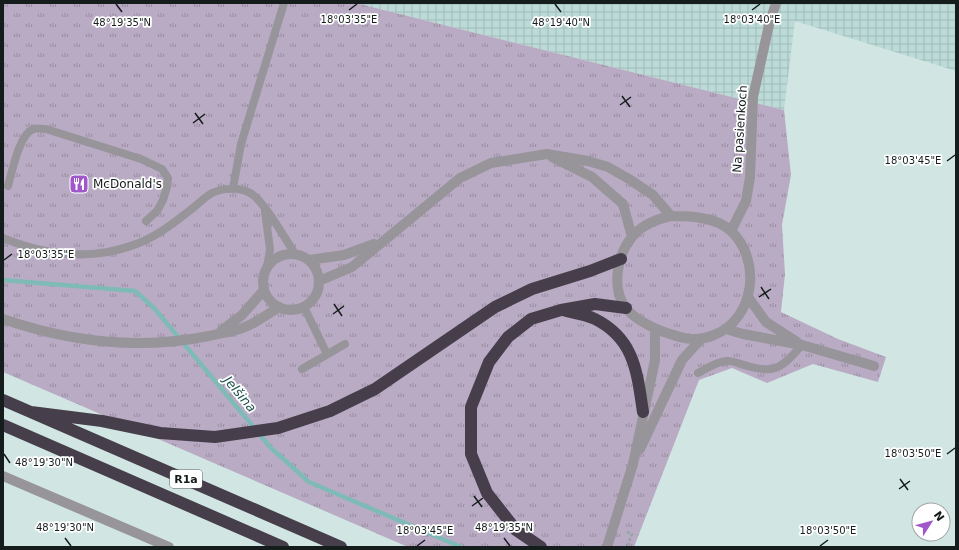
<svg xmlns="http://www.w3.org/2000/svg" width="959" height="550" font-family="'DejaVu Sans',sans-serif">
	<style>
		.industrial { fill: url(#industrial-grid) }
		.grass { fill: url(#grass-tufts) }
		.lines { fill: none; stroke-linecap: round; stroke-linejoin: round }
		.stream { stroke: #7fbbb6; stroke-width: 4.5 }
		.path { stroke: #94a5a3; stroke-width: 2.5; stroke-dasharray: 3 2; stroke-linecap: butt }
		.lane { stroke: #97949a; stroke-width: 8 }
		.street { stroke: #97949a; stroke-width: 10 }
		.highway { stroke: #463f4b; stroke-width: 12 }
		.ticks { fill: none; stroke: #151d1c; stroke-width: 1.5 }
		.labels { text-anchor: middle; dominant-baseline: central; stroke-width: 3.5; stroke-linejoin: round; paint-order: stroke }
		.shield { fill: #fff; stroke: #5b6160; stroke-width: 1 }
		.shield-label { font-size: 11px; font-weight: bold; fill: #151d1c }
		.street-label { font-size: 12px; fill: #151d1c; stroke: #fff }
		.poi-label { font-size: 12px; fill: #151d1c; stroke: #fff; text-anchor: start }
		.water-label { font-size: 13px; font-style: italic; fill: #1e534f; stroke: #fff }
		.ticks-label { font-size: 10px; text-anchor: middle; fill: #151d1c; stroke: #fff; stroke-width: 3.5; stroke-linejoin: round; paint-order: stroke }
	</style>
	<defs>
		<pattern id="industrial-grid" width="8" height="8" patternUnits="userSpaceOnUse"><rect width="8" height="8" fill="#bcdbd8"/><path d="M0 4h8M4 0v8" fill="none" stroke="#a1bcb9"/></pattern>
		<pattern id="grass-tufts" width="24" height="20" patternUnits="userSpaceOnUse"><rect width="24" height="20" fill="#baabc5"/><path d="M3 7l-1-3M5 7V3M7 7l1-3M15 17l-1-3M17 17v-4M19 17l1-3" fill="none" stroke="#968b9f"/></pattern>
	</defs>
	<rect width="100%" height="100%" fill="#d1e6e3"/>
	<path class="industrial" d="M356,3H956V71L795,21L784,110Z"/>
	<path class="grass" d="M3,3H356L784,110L791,175L782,225L785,274L781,312L838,339L886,357L878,382L813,364L767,383L732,368L699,380L634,547H408L3,372Z"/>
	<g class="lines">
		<path class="stream" d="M3,280L135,291L154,308L271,448L309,482L461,547"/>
		<path class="path" d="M627,532L632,534L627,547"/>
		<path class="lane" d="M8,186C12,172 19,135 33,129C36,128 42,129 46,129L141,159L162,169L168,178L167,187L163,200L157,211L146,221
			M233,188L241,144L284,3
			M265,211L270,249L267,267
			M3,238C47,256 94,261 139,243C159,235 176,221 193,208C199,203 205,197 212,193C222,188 240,187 250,193C263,199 286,240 295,254
			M304,307L327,354
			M302,369L345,344
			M698,373C707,368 716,362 726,361C732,360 739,364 744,365C776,375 781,368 802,345"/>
		<path class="street" d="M552,157L592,177L623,204L632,237
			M671,216C691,216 716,217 731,231C762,260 755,319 714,335C697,342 684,339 667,333C653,328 636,321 626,308C611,289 617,255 632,237C641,226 657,219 671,216Z
			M731,231L746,201L750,177L753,97L769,25L776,3
			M263 282a28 28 0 1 1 56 0a28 28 0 1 1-56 0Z
			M309,260L344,255L374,244
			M319,281L352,267L460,178L491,163L547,154L588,161L608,167L629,179L653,195L671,216
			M748,297L766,322L797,342
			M3,319C70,342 140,350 209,336C221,333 234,332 245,327C256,323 268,314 279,307
			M726,329L743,334L802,345L874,366
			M221,331L242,315L264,290
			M640,449L682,360L701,339
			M3,476L169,547
			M607,547L633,464L655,360V329"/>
		<path class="highway" d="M566,311C575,313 587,315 595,319C635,339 637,373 643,412
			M3,400L341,547
			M31,412L102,421L160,433L215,437L278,428L330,411L375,389L495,307L532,289L590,271L621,259
			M3,425L283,547
			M541,547L516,530L487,493L471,454V407L489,362L508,337L531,319L561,310L595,304L626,308"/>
	</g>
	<path class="ticks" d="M116,4L122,12M555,4L561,12M349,10L357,4M752,10L760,4M622,96L630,107M620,105L631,97M195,113L203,124M193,123L205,114M947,161L955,155M4,260L12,254M761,287L769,299M759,297L771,289M334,304L342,316M333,314L344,306M4,454L10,463M947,454L955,448M900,479L908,490M899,489L910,481M474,496L482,507M472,506L483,498M65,538L71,546M504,538L510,546M417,546L425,540M820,546L828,540"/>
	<defs>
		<g id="restaurant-square" transform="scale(1)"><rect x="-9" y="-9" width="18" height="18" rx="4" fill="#9f57cb" stroke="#fff"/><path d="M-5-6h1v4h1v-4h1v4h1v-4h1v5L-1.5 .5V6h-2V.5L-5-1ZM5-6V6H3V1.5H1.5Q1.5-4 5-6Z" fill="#fff"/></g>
	</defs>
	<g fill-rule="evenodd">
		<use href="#restaurant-square" x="79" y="184"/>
	</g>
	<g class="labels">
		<rect class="shield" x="170" y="470" width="32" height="18" rx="3"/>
		<g class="shield-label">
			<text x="186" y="479">R1a</text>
		</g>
		<g class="street-label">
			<text transform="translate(740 129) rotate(-86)">Na pasienkoch</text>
		</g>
		<g class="poi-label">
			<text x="93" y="184">McDonald's</text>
		</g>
		<g class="water-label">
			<text transform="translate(240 394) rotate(50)">Jelšina</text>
		</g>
	</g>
	<g class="ticks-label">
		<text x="349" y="23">18°03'35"E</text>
		<text x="752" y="23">18°03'40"E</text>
		<text x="122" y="26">48°19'35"N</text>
		<text x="561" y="26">48°19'40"N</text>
		<text x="913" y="164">18°03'45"E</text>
		<text x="46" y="258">18°03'35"E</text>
		<text x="913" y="457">18°03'50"E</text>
		<text x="44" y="466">48°19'30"N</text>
		<text x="65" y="531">48°19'30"N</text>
		<text x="504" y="531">48°19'35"N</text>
		<text x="425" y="534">18°03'45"E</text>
		<text x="828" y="534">18°03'50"E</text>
	</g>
	<rect width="959" height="550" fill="none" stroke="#151d1c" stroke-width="8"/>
	<g transform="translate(931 522) rotate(54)"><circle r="19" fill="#ffffff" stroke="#a1a5a4"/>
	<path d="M0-3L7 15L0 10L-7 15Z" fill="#9f57cb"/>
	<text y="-6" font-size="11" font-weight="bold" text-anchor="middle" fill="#151d1c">N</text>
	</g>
</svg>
